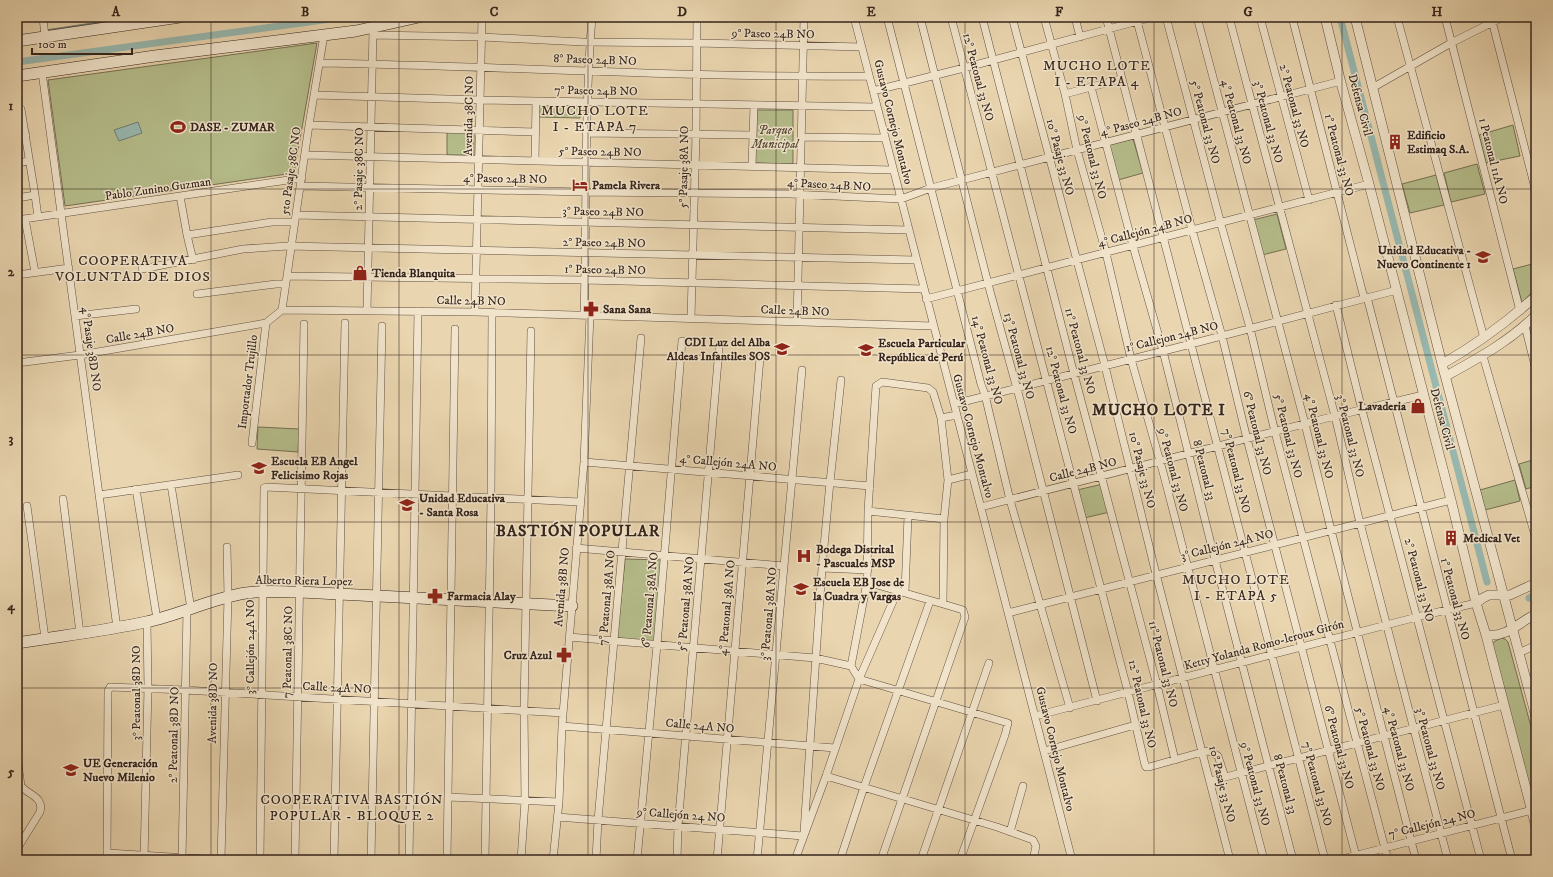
<svg xmlns="http://www.w3.org/2000/svg" width="1553" height="877" font-family="'IM FELL DW Pica',serif">
	<style>
		.green { fill: #b5bd8b; stroke: #757054 }
		.water { fill: #98b8b0; stroke: #707d75 }
		.lines { fill: none; stroke-linecap: round; stroke-linejoin: round }
		.stream { stroke: #707d75; stroke-width: 2 }
		.canal { stroke: #98b8b0; stroke-width: 7 }
		.minor-casing { stroke: #625041; stroke-width: 8 }
		.tertiary-casing { stroke: #625041; stroke-width: 10 }
		.secondary-casing { stroke: #35241c; stroke-width: 12 }
		.minor { stroke: #f1e4cb; stroke-width: 7 }
		.tertiary { stroke: #f1e4cb; stroke-width: 9 }
		.secondary { stroke: #f1e4cb; stroke-width: 11 }
		.grid { fill: none; stroke: #35241c; stroke-width: 1; stroke-opacity: 0.55 }
		.labels { text-anchor: middle; dominant-baseline: central; stroke-width: 3; stroke-linejoin: round; paint-order: stroke }
		.street-label { font-size: 12px; fill: #35241c; stroke: #f1e4cb }
		.poi-label { font-size: 12px; font-weight: bold; fill: #35241c; stroke: #f1e4cb; text-anchor: start }
		.park-label { font-size: 12px; font-style: italic; fill: #554a38; stroke: #f1e4cb }
		.quarter-label { font-size: 14px; letter-spacing: 1px; fill: #35241c; stroke: #f1e4cb }
		.district-label { font-size: 16px; font-weight: bold; letter-spacing: 1px; fill: #35241c; stroke: #f1e4cb }
		.neatline { fill: none; stroke: #35241c; stroke-width: 1.5 }
		.grid-label { font-size: 13px; text-anchor: middle; font-weight: bold; fill: #35241c }
	</style>
	<rect width="100%" height="100%" fill="#e9d5af"/>
	<filter id="stains"><feTurbulence type="fractalNoise" baseFrequency=".005" numOctaves="4"/><feColorMatrix values="0 0 0 0 .2 0 0 0 0 .09 0 0 0 0 .02 0 0 0 .5 -.17"/></filter>
	<radialGradient id="worn" r=".72"><stop offset=".6" stop-color="#630" stop-opacity="0"/><stop offset="1" stop-color="#630" stop-opacity=".3"/></radialGradient>
	<path class="green" d="M317,43L294,173L65,206L48,80Z
		M539,103L580,104V118L538,117Z
		M757,110H793V164L755,163Z
		M1513,125L1520,156L1486,163L1479,135Z
		M447,132L474,133V155H447Z
		M1133,139L1143,173L1118,180L1108,145Z
		M1477,164L1485,194L1451,202L1444,173Z
		M1436,175L1444,205L1410,213L1402,184Z
		M1277,214L1286,249L1262,255L1253,220Z
		M1536,263V288L1522,303L1513,269Z
		M258,427L299,429L298,452L257,449Z
		M1536,459V486L1526,489L1519,464Z
		M1515,480L1520,501L1485,510L1480,490Z
		M1103,484L1110,512L1084,518L1077,490Z
		M625,559L662,560L655,642L617,639Z
		M1502,638L1505,639L1508,642L1536,745V820L1491,646L1495,641Z"/>
	<path class="water" d="M138,122L142,133L119,141L114,130Z"/>
	<g class="lines">
		<path class="stream" d="M49,30L136,17"/>
		<path class="canal" d="M1340,17L1487,582
			M17,62L345,17
			M1529,598L1536,595"/>
		<g class="minor-casing">
			<path id="minor" d="M43,17L45,37
				M841,17H854
				M854,17L1072,860
				M887,17L981,384L985,395L1010,500L1070,708
				M920,17L990,291L1019,396L1097,701
				M951,17L1128,692L1145,765L1146,767H1149L1202,752L1209,751L1218,756L1225,777
				M982,17L1074,374L1157,685L1175,760
				M1012,17L1104,362L1155,570L1230,860
				M1044,17L1065,94L1077,150L1106,253L1131,359L1163,472L1264,860
				M1075,17L1080,37
				M1106,17L1325,860
				M1136,17L1191,226L1222,336L1247,439L1357,860
				M1166,17L1222,228L1250,328L1275,432L1388,860
				M1197,17L1305,424L1331,530L1416,860
				M1229,17L1335,416L1359,519L1448,860
				M1260,17L1309,200
				M1292,17L1364,298
				M1397,17L1484,338
				M1445,17L1520,311
				M1491,17L1536,192
				M373,35L482,37L583,42L697,43L862,47
				M320,63C503,66 686,78 869,76
				M42,72L117,628
				M1091,87L1133,246L1163,351L1215,560L1293,860
				M1374,87L1451,43L1503,17
				M873,91L964,68L1153,17
				M1065,94L1121,79
				M315,95L480,100L877,107
				M17,107L21,109L35,195L17,198
				M309,125L536,132
				M586,133L753,135
				M17,137L26,135
				M802,137L885,138
				M306,155L893,170
				M535,161L536,101
				M17,163L29,161
				M752,166L754,105
				M301,186L585,192L790,194L901,199L931,188L1341,81
				M35,195L38,217
				M180,196L187,235L193,260
				M296,215L909,230
				M25,219L35,272
				M17,220L302,178
				M187,235L272,222H295
				M142,269L243,249L288,246L916,260
				M17,275L69,268
				M287,276L585,280L924,289
				M197,294L276,284H286
				M1367,297L1512,860
				M926,299L1369,184
				M1336,305L1362,410L1481,860
				M282,310L309,125L324,35
				M367,311L373,30
				M475,312L482,17
				M584,315C587,216 584,116 592,17
				M75,316L136,309
				M691,318L696,135L697,17
				M797,322L804,17
				M1525,326L1536,370
				M1483,356L1536,539
				M17,363L80,355L266,323L282,310L475,312L933,326
				M954,404L1191,344L1397,290
				M941,418L957,415
				M252,443L266,323
				M584,462L870,486
				M948,480L972,474
				M171,485L191,609
				M136,489L157,619
				M99,495L238,475
				M63,499L80,633
				M27,506L45,638
				M981,507L1335,416L1423,395
				M868,511L944,519
				M576,548L784,566
				M822,568L868,570
				M905,592L908,516
				M1008,613L1451,500
				M569,637L815,658L851,666
				M1519,653L1536,645
				M859,679L851,666L867,582L868,511L876,386L882,382L928,388L933,392L941,418L948,480L944,519L943,604L867,582
				M859,679L1008,723L1005,735L960,860
				M1527,683L1536,679
				M1035,716L1417,617L1476,603
				M562,726L835,748
				M1044,751L1135,725
				M17,756L21,786C30,796 44,797 40,812L17,849
				M826,776L997,827L1033,840L1036,846L1033,860
				M1210,781L1504,705
				M448,797L559,802
				M557,817L803,836
				M804,832L822,568L830,482L841,380
				M1010,832L1023,786
				M108,853L219,860
				M107,860L108,691L110,687L185,690L563,713
				M144,860L148,688L147,622
				M182,860L187,610
				M221,860L228,597L227,547
				M260,860L264,488L266,487L580,502
				M295,860L304,324
				M334,860L345,323
				M371,860L382,326
				M409,860L418,311
				M447,860L455,329
				M485,860L491,498L492,312
				M521,860L525,801L524,710L531,331
				M553,860L559,802L562,726L584,462L590,315
				M596,860L598,820L641,338
				M637,860L657,645L682,341
				M677,860L678,826L719,349
				M717,860L760,358
				M757,860L802,370
				M795,860L826,776L859,679L898,590
				M840,860L864,787L930,601
				M881,860L965,617L963,610L943,604
				M921,860L989,663
				M1338,860L1532,810"/>
		</g>
		<g class="tertiary-casing">
			<path id="tertiary" d="M1325,17L1341,83L1369,184L1451,500L1476,603L1486,635L1536,827
				M1355,17L1442,364L1536,717
				M1442,364C1476,345 1507,322 1536,296
				M1446,376C1477,359 1510,341 1536,315
				M1476,603L1483,598L1489,595H1510L1536,583
				M1486,635C1507,638 1519,622 1536,614"/>
		</g>
		<g class="secondary-casing">
			<path id="secondary" d="M17,41L180,17
				M17,76L155,56L356,31L419,17
				M17,643C60,636 104,631 146,622C180,615 212,598 246,593C264,590 282,592 300,592L572,606"/>
		</g>
		<use href="#minor" class="minor"/>
		<use href="#tertiary" class="tertiary"/>
		<use href="#secondary" class="secondary"/>
	</g>
	<path class="grid" d="M211,17V860M399,17V860M588,17V860M776,17V860M965,17V860M1154,17V860M1342,17V860M17,189H1536M17,355H1536M17,522H1536M17,688H1536"/>
	<defs>
		<g id="stadium-bare" transform="scale(1.2)"><path d="M0-5a6.5 5 0 1 0 0 10a6.5 5 0 1 0 0-10ZM-3.5-1.8h7v3.6h-7Z" fill="#8f2418" stroke="#f1e4cb" stroke-width="2.5" paint-order="stroke"/></g>
		<g id="building-bare" transform="scale(1.2)"><path d="M-4-6H4V6H1V3H-1V6H-4ZM-2.5-4.3h1.7v1.8h-1.7ZM.8-4.3h1.7v1.8H.8ZM-2.5-1h1.7V.8h-1.7ZM.8-1h1.7V.8H.8Z" fill="#8f2418" stroke="#f1e4cb" stroke-width="2.5" paint-order="stroke"/></g>
		<g id="hotel-bare" transform="scale(1.2)"><path d="M-6-4.5h1.5V1H6V5H4.5V3h-9V5H-6ZM-4 0a1.8 1.8 0 1 1 3.6 0ZM.5 0V-2.5h3Q6-2.5 6 0Z" fill="#8f2418" stroke="#f1e4cb" stroke-width="2.5" paint-order="stroke"/></g>
		<g id="school-bare" transform="scale(1.2)"><path d="M0-5L7-2L0 1L-7-2ZM-4 1L0 2.5L4 1V4Q0 6-4 4Z" fill="#8f2418" stroke="#f1e4cb" stroke-width="2.5" paint-order="stroke"/></g>
		<g id="shop-bare" transform="scale(1.2)"><path d="M-5-2.5h2.3a2.7 3.5 0 0 1 5.4 0H5L5.5 6h-11ZM-1.5-2.5h3a1.5 2.3 0 0 0-3 0Z" fill="#8f2418" stroke="#f1e4cb" stroke-width="2.5" paint-order="stroke"/></g>
		<g id="pharmacy-bare" transform="scale(1.2)"><path d="M-2-6h4v4h4v4h-4v4h-4v-4h-4v-4h4Z" fill="#8f2418" stroke="#f1e4cb" stroke-width="2.5" paint-order="stroke"/></g>
		<g id="hospital-bare" transform="scale(1.2)"><path d="M-5-5h3v3.5h4V-5h3V5h-3V1.5h-4V5h-3Z" fill="#8f2418" stroke="#f1e4cb" stroke-width="2.5" paint-order="stroke"/></g>
	</defs>
	<g fill-rule="evenodd">
		<use href="#stadium-bare" x="178" y="127"/>
		<use href="#building-bare" x="1395" y="142"/>
		<use href="#hotel-bare" x="580" y="185"/>
		<use href="#school-bare" x="1483" y="257"/>
		<use href="#shop-bare" x="360" y="273"/>
		<use href="#pharmacy-bare" x="591" y="309"/>
		<use href="#school-bare" x="782" y="349"/>
		<use href="#school-bare" x="866" y="350"/>
		<use href="#shop-bare" x="1418" y="406"/>
		<use href="#school-bare" x="259" y="468"/>
		<use href="#school-bare" x="407" y="505"/>
		<use href="#building-bare" x="1451" y="538"/>
		<use href="#hospital-bare" x="804" y="556"/>
		<use href="#school-bare" x="801" y="589"/>
		<use href="#pharmacy-bare" x="435" y="596"/>
		<use href="#pharmacy-bare" x="564" y="655"/>
		<use href="#school-bare" x="71" y="770"/>
	</g>
	<g class="labels">
		<g class="street-label">
			<text transform="translate(773 34) rotate(1)">9° Paseo 24B NO</text>
			<text transform="translate(595 60) rotate(2)">8° Paseo 24B NO</text>
			<text transform="translate(978 77) rotate(75)">12° Peatonal 33 NO</text>
			<text transform="translate(596 91) rotate(1)">7° Paseo 24B NO</text>
			<text transform="translate(1360 105) rotate(75)">Defensa Civil</text>
			<text transform="translate(1294 106) rotate(75)">2° Peatonal 33 NO</text>
			<text transform="translate(469 116) rotate(-89)">Avenida 38C NO</text>
			<text transform="translate(893 122) rotate(76)">Gustavo Cornejo Montalvo</text>
			<text transform="translate(1141 122) rotate(-15)">4° Paseo 24B NO</text>
			<text transform="translate(1205 122) rotate(75)">5° Peatonal 33 NO</text>
			<text transform="translate(1236 122) rotate(75)">4° Peatonal 33 NO</text>
			<text transform="translate(1268 122) rotate(75)">3° Peatonal 33 NO</text>
			<text transform="translate(600 152) rotate(1)">5° Paseo 24B NO</text>
			<text transform="translate(1339 155) rotate(75)">1° Peatonal 33 NO</text>
			<text transform="translate(1060 157) rotate(75)">10° Pasaje 33 NO</text>
			<text transform="translate(1092 157) rotate(76)">9° Peatonal 33 NO</text>
			<text transform="translate(1493 161) rotate(76)">1 Peatonal 11A NO</text>
			<text transform="translate(684 167) rotate(-89)">5° Pasaje 38A NO</text>
			<text transform="translate(359 169) rotate(-89)">2° Pasaje 38C NO</text>
			<text transform="translate(291 171) rotate(-82)">5to Pasaje 38C NO</text>
			<text transform="translate(505 179) rotate(1)">4° Paseo 24B NO</text>
			<text transform="translate(829 185) rotate(3)">4° Paseo 24B NO</text>
			<text transform="translate(158 189) rotate(-8)">Pablo Zunino Guzman</text>
			<text transform="translate(603 212) rotate(1)">3° Paseo 24B NO</text>
			<text transform="translate(1145 231) rotate(-15)">4° Callejón 24B NO</text>
			<text transform="translate(604 243) rotate(1)">2° Paseo 24B NO</text>
			<text transform="translate(605 270) rotate(1)">1° Paseo 24B NO</text>
			<text transform="translate(471 301) rotate(1)">Calle 24B NO</text>
			<text transform="translate(795 311) rotate(2)">Calle 24B NO</text>
			<text transform="translate(140 334) rotate(-10)">Calle 24B NO</text>
			<text transform="translate(1172 337) rotate(-14)">1° Callejon 24B NO</text>
			<text transform="translate(91 349) rotate(82)">4° Pasaje 38D NO</text>
			<text transform="translate(1080 351) rotate(75)">11° Peatonal 33 NO</text>
			<text transform="translate(1019 356) rotate(75)">13° Peatonal 33 NO</text>
			<text transform="translate(987 360) rotate(75)">14° Peatonal 33 NO</text>
			<text transform="translate(248 382) rotate(-83)">Importador Trujillo</text>
			<text transform="translate(1061 390) rotate(75)">12° Peatonal 33 NO</text>
			<text transform="translate(1442 419) rotate(75)">Defensa Civil</text>
			<text transform="translate(1257 433) rotate(76)">6° Peatonal 33 NO</text>
			<text transform="translate(973 436) rotate(75)">Gustavo Cornejo Montalvo</text>
			<text transform="translate(1288 436) rotate(76)">5° Peatonal 33 NO</text>
			<text transform="translate(1319 436) rotate(76)">4° Peatonal 33 NO</text>
			<text transform="translate(1350 436) rotate(76)">3° Peatonal 33 NO</text>
			<text transform="translate(728 463) rotate(5)">4° Callejón 24A NO</text>
			<text transform="translate(1083 470) rotate(-14)">Calle 24B NO</text>
			<text transform="translate(1142 470) rotate(76)">10° Pasaje 33 NO</text>
			<text transform="translate(1173 470) rotate(75)">9° Peatonal 33 NO</text>
			<text transform="translate(1204 470) rotate(76)">8 Peatonal 33</text>
			<text transform="translate(1236 471) rotate(76)">7° Peatonal 33 NO</text>
			<text transform="translate(1227 545) rotate(-14)">3° Callejón 24A NO</text>
			<text transform="translate(1419 580) rotate(75)">2° Peatonal 33 NO</text>
			<text transform="translate(304 581) rotate(1)">Alberto Riera Lopez</text>
			<text transform="translate(562 587) rotate(-85)">Avenida 38B NO</text>
			<text transform="translate(607 598) rotate(-85)">7° Peatonal 38A NO</text>
			<text transform="translate(1455 599) rotate(75)">1° Peatonal 33 NO</text>
			<text transform="translate(650 600) rotate(-85)">6º Peatonal 38A NO</text>
			<text transform="translate(686 604) rotate(-85)">5° Peatonal 38A NO</text>
			<text transform="translate(727 608) rotate(-85)">4° Peatonal 38A NO</text>
			<text transform="translate(769 614) rotate(-85)">3° Peatonal 38A NO</text>
			<text transform="translate(1264 645) rotate(-15)">Ketty Yolanda Romo-leroux Girón</text>
			<text transform="translate(250 647) rotate(-90)">3° Callejón 24A NO</text>
			<text transform="translate(288 652) rotate(-89)">7 Peatonal 38C NO</text>
			<text transform="translate(1163 664) rotate(76)">11° Peatonal 33 NO</text>
			<text transform="translate(337 688) rotate(3)">Calle 24A NO</text>
			<text transform="translate(136 693) rotate(-90)">3° Peatonal 38D NO</text>
			<text transform="translate(213 703) rotate(-89)">Avenida 38D NO</text>
			<text transform="translate(1142 704) rotate(77)">12° Peatonal 33 NO</text>
			<text transform="translate(700 726) rotate(5)">Calle 24A NO</text>
			<text transform="translate(174 735) rotate(-89)">2° Peatonal 38D NO</text>
			<text transform="translate(1339 747) rotate(75)">6° Peatonal 33 NO</text>
			<text transform="translate(1055 749) rotate(76)">Gustavo Cornejo Montalvo</text>
			<text transform="translate(1370 749) rotate(75)">5° Peatonal 33 NO</text>
			<text transform="translate(1399 749) rotate(75)">4° Peatonal 33 NO</text>
			<text transform="translate(1430 749) rotate(75)">3° Peatonal 33 NO</text>
			<text transform="translate(1222 784) rotate(76)">10° Pasaje 33 NO</text>
			<text transform="translate(1255 784) rotate(75)">9° Peatonal 33 NO</text>
			<text transform="translate(1285 784) rotate(75)">8 Peatonal 33</text>
			<text transform="translate(1317 784) rotate(75)">7° Peatonal 33 NO</text>
			<text transform="translate(681 815) rotate(4)">9° Callejón 24 NO</text>
			<text transform="translate(1432 824) rotate(-14)">7° Callejón 24 NO</text>
		</g>
		<g class="poi-label">
			<text x="190" y="127">DASE - ZUMAR</text>
			<text x="1407" y="135">Edificio<tspan x="1407" dy="14">Estimaq S.A.</tspan></text>
			<text x="592" y="185">Pamela Rivera</text>
			<text x="1471" y="250" text-anchor="end">Unidad Educativa -<tspan x="1471" dy="14">Nuevo Continente 1</tspan></text>
			<text x="372" y="273">Tienda Blanquita</text>
			<text x="603" y="309">Sana Sana</text>
			<text x="770" y="342" text-anchor="end">CDI Luz del Alba<tspan x="770" dy="14">Aldeas Infantiles SOS</tspan></text>
			<text x="878" y="343">Escuela Particular<tspan x="878" dy="14">República de Perú</tspan></text>
			<text x="1406" y="406" text-anchor="end">Lavaderia</text>
			<text x="271" y="461">Escuela EB Angel<tspan x="271" dy="14">Felicisimo Rojas</tspan></text>
			<text x="419" y="498">Unidad Educativa<tspan x="419" dy="14">- Santa Rosa</tspan></text>
			<text x="1463" y="538">Medical Vet</text>
			<text x="816" y="549">Bodega Distrital<tspan x="816" dy="14">- Pascuales MSP</tspan></text>
			<text x="813" y="582">Escuela EB Jose de<tspan x="813" dy="14">la Cuadra y Vargas</tspan></text>
			<text x="447" y="596">Farmacia Alay</text>
			<text x="552" y="655" text-anchor="end">Cruz Azul</text>
			<text x="83" y="763">UE Generación<tspan x="83" dy="14">Nuevo Milenio</tspan></text>
		</g>
		<g class="park-label">
			<text x="775" y="130">Parque<tspan x="775" dy="14">Municipal</tspan></text>
		</g>
		<g class="quarter-label">
			<text x="1097" y="66">MUCHO LOTE<tspan x="1097" dy="16">I - ETAPA 4</tspan></text>
			<text x="595" y="111">MUCHO LOTE<tspan x="595" dy="16">I - ETAPA 7</tspan></text>
			<text x="133" y="261">COOPERATIVA<tspan x="133" dy="16">VOLUNTAD DE DIOS</tspan></text>
			<text x="1236" y="580">MUCHO LOTE<tspan x="1236" dy="16">I - ETAPA 5</tspan></text>
			<text x="352" y="800">COOPERATIVA BASTIÓN<tspan x="352" dy="16">POPULAR - BLOQUE 2</tspan></text>
		</g>
		<g class="district-label">
			<text x="1159" y="410">MUCHO LOTE I</text>
			<text x="578" y="531">BASTIÓN POPULAR</text>
		</g>
	</g>
	<rect width="1553" height="877" fill="none" stroke="#e9d5af" stroke-width="44"/>
	<path d="M32 48v6h100v-6" fill="none" stroke="#35241c" stroke-width="2"/>
	<text x="38" y="48" font-size="12" fill="#35241c" stroke="#f1e4cb" stroke-width="3" paint-order="stroke">100 m</text>
	<rect x="22" y="22" width="1509" height="833" class="neatline"/>
	<g class="grid-label">
		<text x="116" y="16">A</text>
		<text x="305" y="16">B</text>
		<text x="494" y="16">C</text>
		<text x="682" y="16">D</text>
		<text x="871" y="16">E</text>
		<text x="1059" y="16">F</text>
		<text x="1248" y="16">G</text>
		<text x="1437" y="16">H</text>
		<text x="11" y="110">1</text>
		<text x="11" y="276">2</text>
		<text x="11" y="443">3</text>
		<text x="11" y="610">4</text>
		<text x="11" y="776">5</text>
	</g>
	<rect width="100%" height="100%" filter="url(#stains)"/>
	<rect width="100%" height="100%" fill="url(#worn)"/>
</svg>
